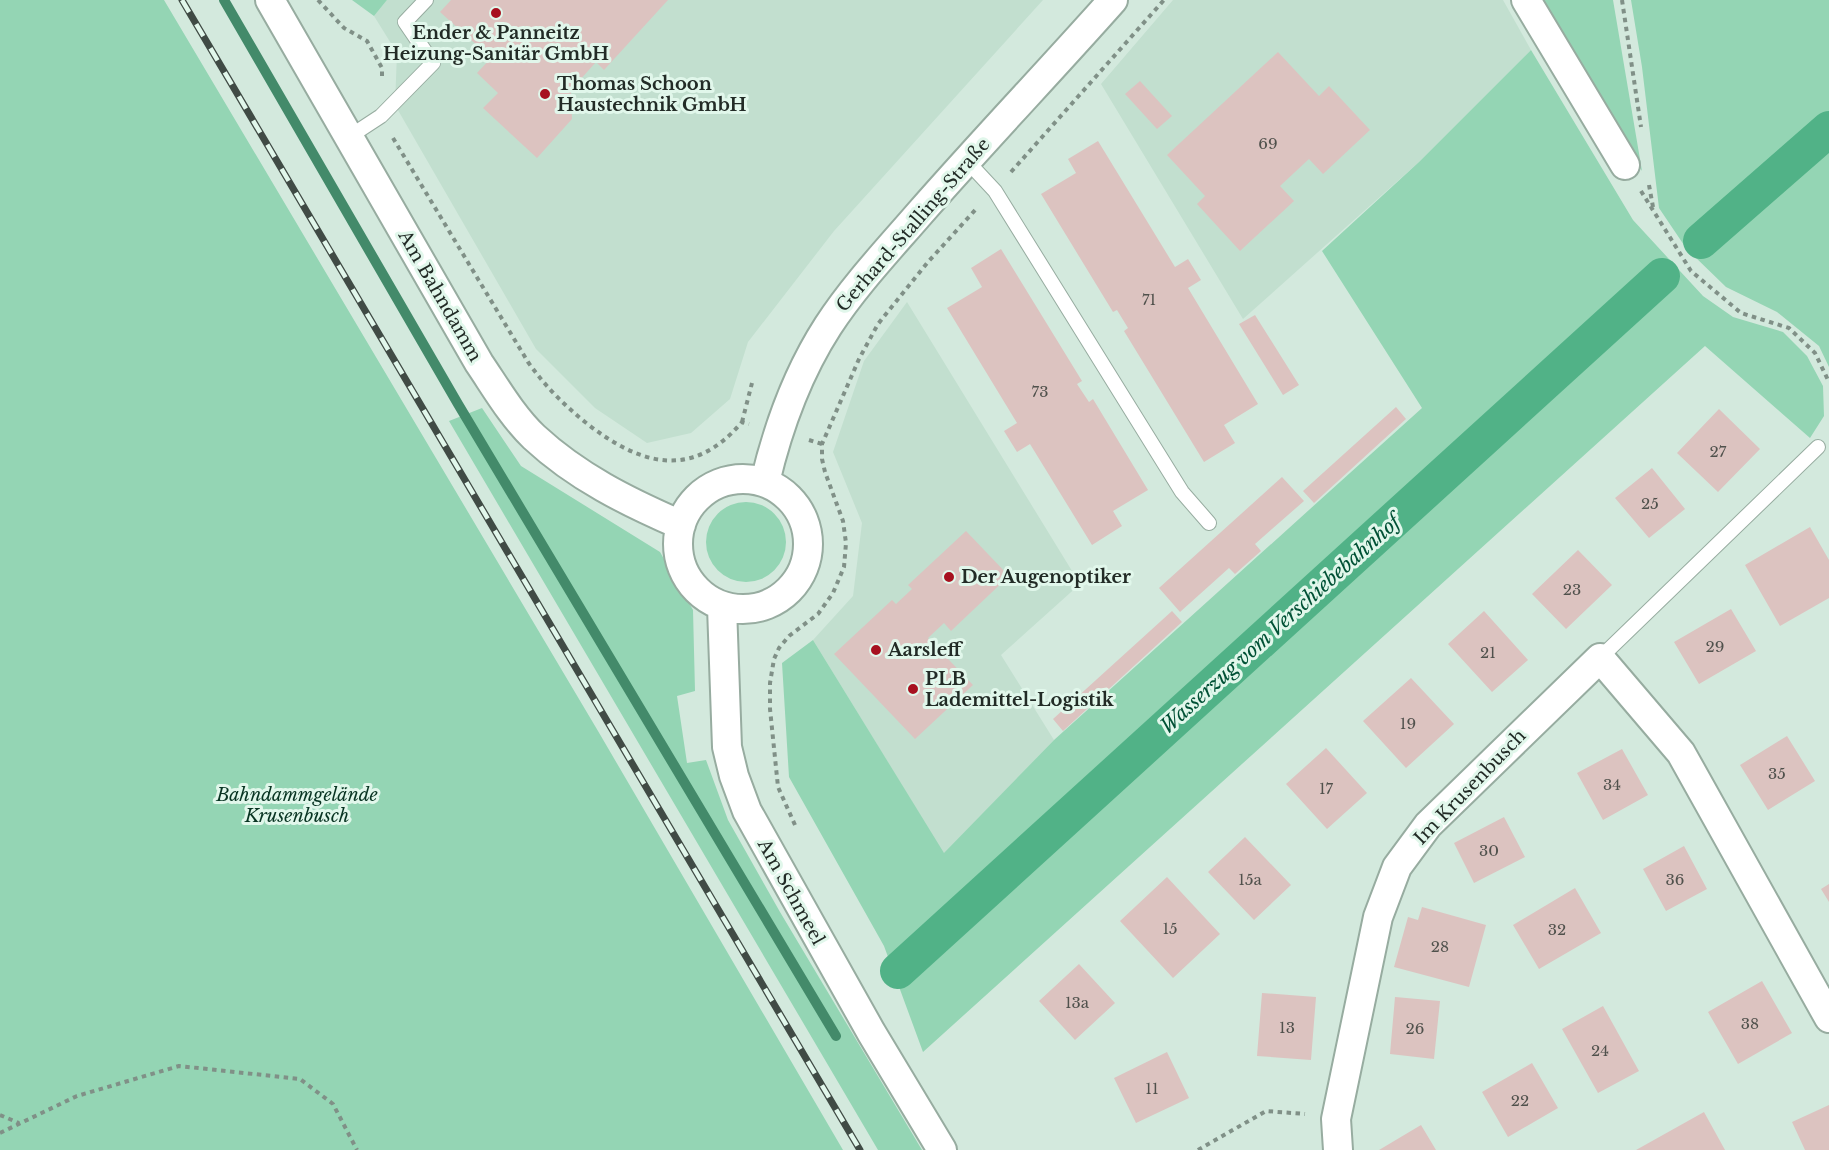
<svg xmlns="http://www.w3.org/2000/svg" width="1829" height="1150" font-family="'Libre Baskerville',serif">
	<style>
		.built { fill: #c2dfcf }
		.green { fill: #94d5b4 }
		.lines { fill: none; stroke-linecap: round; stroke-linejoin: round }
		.stream { stroke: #438a6a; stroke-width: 10 }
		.canal { stroke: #51b287; stroke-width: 36 }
		.building { fill: #dcc3c0 }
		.lane-casing { stroke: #97aca0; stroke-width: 16 }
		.street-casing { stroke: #97aca0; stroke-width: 32 }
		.path { stroke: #809087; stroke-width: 4; stroke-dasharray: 4.5 4.5; stroke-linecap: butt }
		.lane { stroke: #fff; stroke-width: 14 }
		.street { stroke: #fff; stroke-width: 28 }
		.rail-casing { stroke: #404b45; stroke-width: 7 }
		.rail { stroke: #e1f7eb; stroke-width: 4.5; stroke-dasharray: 14; stroke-linecap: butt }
		.poi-dot { fill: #a7101f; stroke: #e1f7eb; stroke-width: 2 }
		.labels { text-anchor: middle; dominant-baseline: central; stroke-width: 6; stroke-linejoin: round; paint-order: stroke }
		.number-label { font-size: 15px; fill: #50514c }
		.poi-label { font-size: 18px; font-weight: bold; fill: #222b26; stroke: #e1f7eb; text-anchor: start }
		.street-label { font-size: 18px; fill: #222b26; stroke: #e1f7eb }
		.park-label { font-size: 18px; font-style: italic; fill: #083422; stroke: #e1f7eb }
		.water-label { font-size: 20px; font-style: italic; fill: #005135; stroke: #e1f7eb }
	</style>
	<rect width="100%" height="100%" fill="#d3e9dd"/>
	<path class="built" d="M387,0H1043L834,231L748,342L730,399L691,433L647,443L595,408L536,349L395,105L397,53L374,16Z
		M1173,0H1503L1531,50L1419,162L1243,319L1101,84Z
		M907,302L1080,584L1001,655L1054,740L944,854L813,640L853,596L862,523L833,452L864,361Z"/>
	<path class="green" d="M0,0H164L598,731L843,1150H0Z
		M352,0H387L374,16Z
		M1538,0H1613L1642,171Z
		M1631,0H1829V122L1688,251L1659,208L1642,67Z
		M1531,50L1633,220L1703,296L1733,317L1783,332L1807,356L1823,386L1824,416L1810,438L1705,346L923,1052L884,946L789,777L782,663L813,640L944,853L1054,740L1422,408L1322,251L1419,162Z
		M1829,129V367L1819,346L1777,312L1726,287L1692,254Z
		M482,408L521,466L660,552L693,610L695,691L677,696L687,763L706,760L728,820L780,912L922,1150H878L449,421Z
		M706 542a40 40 0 1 1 80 0a40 40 0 1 1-80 0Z"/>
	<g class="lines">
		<path class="stream" d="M224,0L458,404L836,1036"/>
		<path class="canal" d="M1701,241L1829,129
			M898,971L1662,276"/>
	</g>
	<path class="building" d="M451,0H668L604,70L596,62L571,90L572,119L537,158L483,108L498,93L477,73L491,58L440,12Z
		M1278,52L1319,96L1329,86L1370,130L1323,174L1309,159L1280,186L1294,201L1240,251L1197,204L1205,196L1167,155Z
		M1140,81L1172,116L1157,129L1125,94Z
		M1098,141L1175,267L1188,259L1201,280L1188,288L1258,404L1224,425L1235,443L1204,462L1124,331L1128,328L1117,310L1113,312L1041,194L1076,173L1068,159Z
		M1001,249L1082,381L1077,384L1089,402L1093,399L1148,490L1113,511L1122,526L1092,545L1030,444L1017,452L1004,431L1017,423L947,308L982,287L971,268Z
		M1255,315L1299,385L1283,395L1239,324Z
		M1396,407L1406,419L1314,503L1303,491Z
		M1719,409L1760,449L1718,492L1677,453Z
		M1652,468L1685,509L1649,538L1615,498Z
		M1282,477L1304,501L1255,544L1261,551L1235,574L1229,568L1180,612L1159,588Z
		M1810,527L1829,560V598L1780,626L1745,565Z
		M966,531L1009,576L951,631L944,623L928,638L973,685L915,739L834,654L892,600L896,604L912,589L908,585Z
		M1578,550L1612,585L1566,629L1532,594Z
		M1731,609L1756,651L1699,684L1674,642Z
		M1172,611L1182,622L1063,731L1053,719Z
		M1484,611L1528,660L1492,692L1448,644Z
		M1411,678L1454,724L1406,768L1363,721Z
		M1787,736L1815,781L1768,810L1740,765Z
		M1326,748L1367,793L1327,829L1286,784Z
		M1622,749L1648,795L1603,820L1577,773Z
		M1504,817L1525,857L1474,883L1454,843Z
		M1245,837L1291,885L1254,920L1208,872Z
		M1684,846L1707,889L1666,911L1643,869Z
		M1167,877L1220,934L1173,978L1120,921Z
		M1829,884V902L1821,889Z
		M1575,888L1601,933L1539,969L1513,925Z
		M1422,907L1486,925L1469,987L1394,967L1408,917L1418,920Z
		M1079,964L1115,1003L1075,1040L1039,1001Z
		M1762,981L1792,1033L1738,1064L1708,1012Z
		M1262,993L1316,997L1311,1060L1257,1056Z
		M1395,997L1440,1001L1434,1059L1390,1054Z
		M1603,1006L1639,1071L1598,1093L1562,1029Z
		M1167,1052L1189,1098L1136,1123L1114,1078Z
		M1532,1063L1558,1108L1508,1137L1482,1092Z
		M1829,1105V1150H1805L1792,1122Z
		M1704,1112L1725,1150H1636Z
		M1421,1125L1436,1150H1379Z"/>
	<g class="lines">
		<g class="lane-casing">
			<path id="lane" d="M349,137L381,116L433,63L405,22L426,0
				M967,161L995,191L1182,492L1209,523
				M1600,658L1818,447"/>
		</g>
		<g class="street-casing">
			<path id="street" d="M270,0L479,363C496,388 512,416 534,437C577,477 628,502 681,525
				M1526,0L1625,165
				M678 544a65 65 0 1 1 130 0a65 65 0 1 1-130 0Z
				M765,482C778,427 797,374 828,326C854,286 888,250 920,213C983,141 1049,72 1113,0
				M722,607L727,747L734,776L747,811L871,1032L942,1150
				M1338,1150L1336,1119L1378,917L1397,867L1428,825L1600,658L1681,753L1829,1018"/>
		</g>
		<path class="path" d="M318,0L344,28L367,41L382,68V79
			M1622,0L1641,127
			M393,138L528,362C545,386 563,404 585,422C639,465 692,481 742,422L749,424
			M1011,172L1164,0
			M1649,185L1653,207
			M1641,191L1691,271L1741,313L1789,328L1815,353L1829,382
			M742,422L752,383
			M809,440L822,444
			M795,825L778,787L770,709V683L774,659L779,648L789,636L818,614L833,593L844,567L846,543L843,521L825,472L822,459V444L859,359L878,324L928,262L977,208
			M0,1115L19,1123
			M0,1133L77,1096L179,1066L300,1079L333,1104L357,1150
			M1198,1150L1266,1111L1305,1114"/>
		<use href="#lane" class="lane"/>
		<use href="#street" class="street"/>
		<g class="rail-casing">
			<path id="rail" d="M182,0L860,1150"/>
		</g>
		<use href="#rail" class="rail"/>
	</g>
	<g class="poi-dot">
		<circle cx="496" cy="13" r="6"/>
		<circle cx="545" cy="94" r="6"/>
		<circle cx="949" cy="577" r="6"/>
		<circle cx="876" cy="650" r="6"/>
		<circle cx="913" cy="689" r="6"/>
	</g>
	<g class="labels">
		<g class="number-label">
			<text x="1268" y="143">69</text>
			<text x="1149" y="299">71</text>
			<text x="1040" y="391">73</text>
			<text x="1718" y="451">27</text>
			<text x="1650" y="503">25</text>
			<text x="1572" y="589">23</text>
			<text x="1715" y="646">29</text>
			<text x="1488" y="652">21</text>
			<text x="1408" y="723">19</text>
			<text x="1777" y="773">35</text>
			<text x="1612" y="784">34</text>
			<text x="1326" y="788">17</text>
			<text x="1489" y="850">30</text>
			<text x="1250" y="879">15a</text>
			<text x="1675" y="879">36</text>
			<text x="1170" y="928">15</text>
			<text x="1557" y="929">32</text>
			<text x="1440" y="946">28</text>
			<text x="1077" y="1002">13a</text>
			<text x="1750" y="1023">38</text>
			<text x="1287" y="1027">13</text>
			<text x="1415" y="1028">26</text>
			<text x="1600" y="1050">24</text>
			<text x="1152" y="1088">11</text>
			<text x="1520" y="1100">22</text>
		</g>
		<g class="poi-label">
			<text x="496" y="33" text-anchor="middle">Ender &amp; Panneitz<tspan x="496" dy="21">Heizung-Sanitär GmbH</tspan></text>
			<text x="557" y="84">Thomas Schoon<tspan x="557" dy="21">Haustechnik GmbH</tspan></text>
			<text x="961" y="577">Der Augenoptiker</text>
			<text x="888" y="650">Aarsleff</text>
			<text x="925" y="679">PLB<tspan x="925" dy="21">Lademittel-Logistik</tspan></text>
		</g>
		<g class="street-label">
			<text transform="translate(913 225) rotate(-49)">Gerhard-Stalling-Straße</text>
			<text transform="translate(440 296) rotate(60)">Am Bahndamm</text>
			<text transform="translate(1470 787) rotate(-46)">Im Krusenbusch</text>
			<text transform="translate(791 892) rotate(61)">Am Schmeel</text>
		</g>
		<g class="park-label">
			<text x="297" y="795">Bahndammgelände<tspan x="297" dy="21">Krusenbusch</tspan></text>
		</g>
		<g class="water-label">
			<text transform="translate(1280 624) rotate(-42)">Wasserzug vom Verschiebebahnhof</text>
		</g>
	</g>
</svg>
